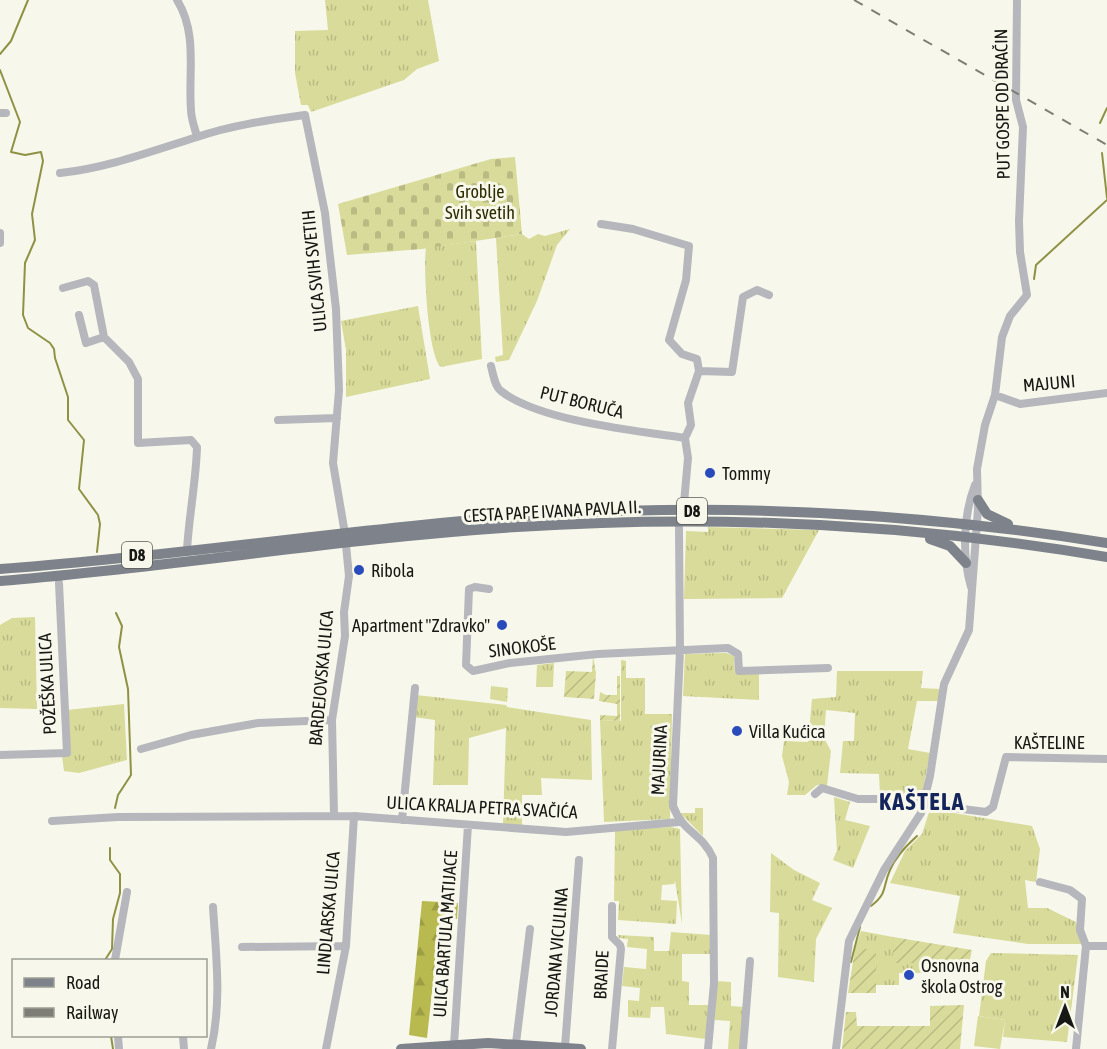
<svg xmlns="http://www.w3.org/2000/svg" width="1107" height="1049" font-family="'Asap Condensed',sans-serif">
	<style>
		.grass { fill: url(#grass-tufts) }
		.forest { fill: url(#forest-firs) }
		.cemetery { fill: url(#cemetery-stones) }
		.park { fill: #d8db99 }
		.garden { fill: url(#garden-furrows) }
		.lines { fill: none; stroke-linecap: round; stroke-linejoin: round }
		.stream { stroke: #8f9145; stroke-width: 2 }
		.minor { stroke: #b5b7bc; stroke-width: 8 }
		.major { stroke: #7e828b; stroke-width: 10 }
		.rail { stroke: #7e7e76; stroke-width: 2; stroke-dasharray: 10 10; stroke-linecap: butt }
		.poi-dot { fill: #2a4bbb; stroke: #f7f8eb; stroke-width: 2 }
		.labels { text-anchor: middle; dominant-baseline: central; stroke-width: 6; stroke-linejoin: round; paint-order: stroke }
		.shield { fill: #f7f8eb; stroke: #5a5a54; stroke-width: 1.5 }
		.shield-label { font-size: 16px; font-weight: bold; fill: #171713 }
		.street-label { font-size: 18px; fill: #171713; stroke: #f7f8eb }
		.park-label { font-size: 18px; fill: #2c2c00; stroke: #f7f8eb }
		.poi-label { font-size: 18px; fill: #171713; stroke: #f7f8eb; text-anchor: start }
		.district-label { font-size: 24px; font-weight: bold; letter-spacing: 1.5px; fill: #14255c; stroke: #f7f8eb }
	</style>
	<defs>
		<pattern id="grass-tufts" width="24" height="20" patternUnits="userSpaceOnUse" patternTransform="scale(1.5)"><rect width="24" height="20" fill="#d8db99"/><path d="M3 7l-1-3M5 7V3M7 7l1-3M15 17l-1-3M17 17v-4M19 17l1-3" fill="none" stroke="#b9bb83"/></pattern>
		<pattern id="forest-firs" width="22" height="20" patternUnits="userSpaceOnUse" patternTransform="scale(1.5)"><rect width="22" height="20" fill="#b8b94e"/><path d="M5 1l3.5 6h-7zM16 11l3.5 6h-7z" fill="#9d9e43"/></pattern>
		<pattern id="cemetery-stones" width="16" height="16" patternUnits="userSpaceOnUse" patternTransform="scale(1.5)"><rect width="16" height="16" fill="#d8db99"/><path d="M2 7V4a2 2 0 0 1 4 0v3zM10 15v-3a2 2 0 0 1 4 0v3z" fill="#b9bb83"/></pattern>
		<pattern id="garden-furrows" width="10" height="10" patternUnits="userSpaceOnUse" patternTransform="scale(1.5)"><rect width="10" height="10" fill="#d8db99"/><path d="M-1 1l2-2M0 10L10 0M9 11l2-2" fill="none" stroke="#b9bb83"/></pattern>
	</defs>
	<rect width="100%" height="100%" fill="#f7f8eb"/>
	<path class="grass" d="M325,0H428L439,61L417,69L404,80L311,112L308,105H301L295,73V31L328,30Z
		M570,229L557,245L537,301L509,360L496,362L495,357L503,355L496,238L522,234L529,239L538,234L545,236Z
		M476,241L482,359L441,367C428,357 423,267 426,248Z
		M418,306L430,379L346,397V350L341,321Z
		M708,527L819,530L782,598L684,599L686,531L708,532Z
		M35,617L37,709L0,708V625L12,618Z
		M726,653L734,656L735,673H759V700L683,696L685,654Z
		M621,660L626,661V678H645V714H672L670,819L604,822L600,720L621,721Z
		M554,663L553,687H536L537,665Z
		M837,671H923L921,688L940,689L939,701H917L908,749L930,753L921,799L880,795L879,774L840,773L843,741H854L855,713L826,710L824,738L831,751L827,786L817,785L805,795H787L789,782L782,756L784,741L808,742L812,699L836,697Z
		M491,686L508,688L507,702L490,699Z
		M416,695L506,705L507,707L591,720L592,780L541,778L542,795H522V825L503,824L506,728L469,738L468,785H433L435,720L414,717Z
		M124,704L127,760L79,773L64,771L62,756L67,710Z
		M834,797L850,802L845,820L870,826L853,868L833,860L837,850Z
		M695,808H703V836L680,813H695Z
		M930,809L1032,826L1040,849L1036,882L1025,880L1028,908H1047L1076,922L1081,944H1028L953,933L960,896L890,883L905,851L922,834Z
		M671,827L680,829L682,924L675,881L674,884L662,885L661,900L677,901L676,924L618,920L619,901H614L615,830Z
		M771,853L794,870L820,883L812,900L832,908L816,939L814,982L778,977L779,913L770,912Z
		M861,931L893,937V963H926V973H899V985H876V950L855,949Z
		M671,932L711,935V954H682V981L689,982V1005H709L706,1039L666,1034L664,1007H651L650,1018L628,1017V1000L639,1001L640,988L622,986L624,967L646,969L647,949L627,947L628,939L619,938L618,935L654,937V951H669Z
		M991,953L1078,955L1067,1042L1003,1037L1005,1020L979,1016L986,961Z
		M716,981L731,982V1006L744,1007L741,1049H728L730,1021L715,1020Z"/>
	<path class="forest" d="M422,901L458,903L457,919L440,917L427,1038L409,1035Z"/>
	<path class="cemetery" d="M515,157L522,234L422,249L347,255L338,204L491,159Z"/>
	<path class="park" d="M978,1016L1005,1020L1000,1049L974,1046Z"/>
	<path class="garden" d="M593,656L596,673L594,699L564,697L566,671L592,672Z
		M617,676H620V721L600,720V715L617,716V704L599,701L600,692L606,695H617Z
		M893,937L972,950L969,964L893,963Z
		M855,949H876V993H848Z
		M964,1005L960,1049H842L846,1012H856L857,1026H930V1006Z"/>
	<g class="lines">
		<path class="stream" d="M0,54L11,41L28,0
			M0,70L20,122L11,152L25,155L41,152L43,161L32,214L35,240L25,263L23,315L28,328L50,343L54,349L55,358L68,397V420L84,440L79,489L98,515L100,524L97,552
			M1100,123L1107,108
			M1102,153L1107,198
			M1034,279L1036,265L1107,200
			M115,808L118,795L131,775L128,689L119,647L122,626L116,613
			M871,906C888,893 882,888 890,870C896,856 906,846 917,836
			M105,960L112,949L113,919L120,893V874L110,860V848
			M851,962L860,927
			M111,1036L113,1049"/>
		<path class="minor" d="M177,0C198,34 188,72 191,110C191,119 195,128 197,137
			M0,113H6
			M60,173C107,168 152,151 197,137C232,125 269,120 305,115L325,213L336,309L339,390L333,463L345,534
			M601,224L633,229L689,246L686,280L669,340L682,354L697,359L699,371L688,403L691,425L685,438L688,458L684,503
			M0,233V243
			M63,288L88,281L94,285L104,337
			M79,315L86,343L104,337L129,362L138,379V443L191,440L197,447C196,482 189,515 187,550
			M491,366C493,374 495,387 501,391C539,421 637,431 685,438
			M699,371L732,372L743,297L757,290L769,295
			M995,395L1020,404L1107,393
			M278,420L337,418
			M679,528L680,651L673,806C683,833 702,833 713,858L714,983L708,1049
			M971,587C962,555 963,516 975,485
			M489,589L475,587L469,589L466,665L473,671L510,663L598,654L728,648L738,654L739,671L828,668
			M141,749L191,735L258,723L332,720
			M0,755L67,753L59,583
			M815,794L822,788L858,799H884L986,812L993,807L1006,757L1107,759
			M334,815L332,720L345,636L344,612L349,576L346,545
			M402,820L415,688
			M52,821L118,817L354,816L566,832L679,822
			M1040,882L1070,890L1082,899L1080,930L1086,946
			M242,947L346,946
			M115,960L127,892
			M118,1036L119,1049
			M183,1036L184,1049
			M516,1043L530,929
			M454,1045L468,825
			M565,1047L579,860
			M211,1049C222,1002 216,955 213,907
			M326,1049L346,946L354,816
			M612,1049L621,949L620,945L612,937V906
			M743,1049L750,961
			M836,1049L849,941L884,870L921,813L930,776L944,684L969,630L978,509L977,469L985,425L995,395L1002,337L1010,316L1027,295L1020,252L1019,221L1023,127L1016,100L1017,0
			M1076,1049L1086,946H1107"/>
		<path class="major" d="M978,500L987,514L1008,524
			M930,539L950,546L966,563
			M0,569C186,556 370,525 556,514C740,503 925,514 1107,543
			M0,581C173,567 344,538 517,527C714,514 913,524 1107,557
			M401,1049L488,1043L581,1049"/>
		<path class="rail" d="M854,0L1107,145"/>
	</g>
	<g class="poi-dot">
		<circle cx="710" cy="473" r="6"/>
		<circle cx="359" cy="570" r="6"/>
		<circle cx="502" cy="625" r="6"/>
		<circle cx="737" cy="731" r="6"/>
		<circle cx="909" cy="975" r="6"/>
	</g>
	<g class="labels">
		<g class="shield">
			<rect x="677" y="498" width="30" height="26" rx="4.5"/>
			<rect x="122" y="542" width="30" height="26" rx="4.5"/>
		</g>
		<g class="shield-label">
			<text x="692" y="511">D8</text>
			<text x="137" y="555">D8</text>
		</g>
		<g class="street-label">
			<text transform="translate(1002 104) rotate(-91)">PUT GOSPE OD DRAČIN</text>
			<text transform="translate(314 271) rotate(-96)">ULICA SVIH SVETIH</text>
			<text transform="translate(1049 383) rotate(-5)">MAJUNI</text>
			<text transform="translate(582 402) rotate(14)">PUT BORUČA</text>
			<text transform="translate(552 511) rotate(-3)">CESTA PAPE IVANA PAVLA II.</text>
			<text transform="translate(522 647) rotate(-7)">SINOKOŠE</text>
			<text transform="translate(321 678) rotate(-85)">BARDEJOVSKA ULICA</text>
			<text transform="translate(47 684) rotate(-93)">POŽEŠKA ULICA</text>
			<text x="1049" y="742">KAŠTELINE</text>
			<text transform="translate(659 760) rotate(-87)">MAJURINA</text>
			<text transform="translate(482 807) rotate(3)">ULICA KRALJA PETRA SVAČIĆA</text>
			<text transform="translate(328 913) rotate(-85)">LINDLARSKA ULICA</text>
			<text transform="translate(445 934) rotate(-86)">ULICA BARTULA MATIJACE</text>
			<text transform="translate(556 952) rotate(-85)">JORDANA VICULINA</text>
			<text transform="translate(601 975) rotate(-87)">BRAIDE</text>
		</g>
		<g class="park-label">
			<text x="480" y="191">Groblje<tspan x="480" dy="21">Svih svetih</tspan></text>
		</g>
		<g class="poi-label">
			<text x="722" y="473">Tommy</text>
			<text x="371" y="570">Ribola</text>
			<text x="490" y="625" text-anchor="end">Apartment "Zdravko"</text>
			<text x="749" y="731">Villa Kućica</text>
			<text x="921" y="965">Osnovna<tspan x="921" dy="21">škola Ostrog</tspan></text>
		</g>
		<g class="district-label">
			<text x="922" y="801">KAŠTELA</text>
		</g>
	</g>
	<rect x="12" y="959" width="195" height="78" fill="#f7f8eb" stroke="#9d9e95" stroke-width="1.5"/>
	<rect x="24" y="978" width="30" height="9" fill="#7e828b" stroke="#9d9e95" stroke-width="1.5"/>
	<text x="66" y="989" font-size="18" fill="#171713">Road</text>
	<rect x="24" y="1008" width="30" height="9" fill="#7e7e76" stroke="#9d9e95" stroke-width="1.5"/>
	<text x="66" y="1019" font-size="18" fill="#171713">Railway</text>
	<g transform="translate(1065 1007)" stroke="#f7f8eb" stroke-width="4.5" paint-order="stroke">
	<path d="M0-4.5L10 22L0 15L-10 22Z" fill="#171713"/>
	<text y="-9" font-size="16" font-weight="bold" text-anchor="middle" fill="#171713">N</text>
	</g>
</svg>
